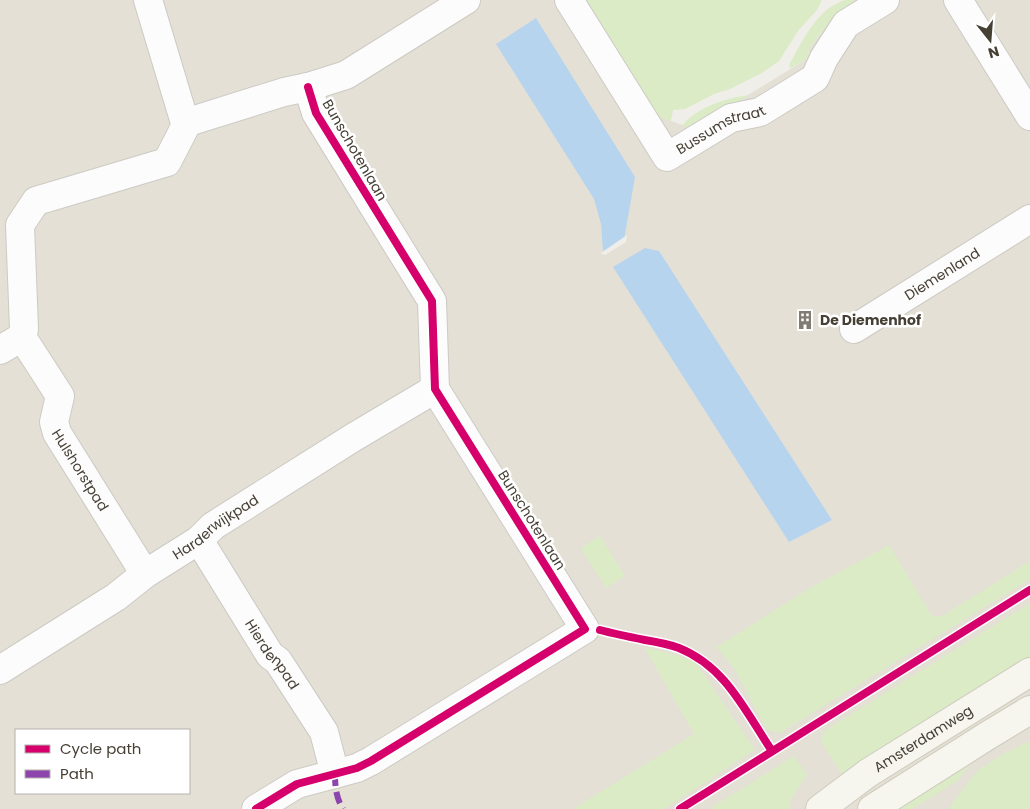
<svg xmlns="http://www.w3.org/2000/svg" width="1030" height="809" font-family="Poppins,sans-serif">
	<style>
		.residential { fill: #e4e0d5; fill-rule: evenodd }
		.green { fill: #daebc6 }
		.water { fill: #b7d4ef }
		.pier { fill: #f0eee8 }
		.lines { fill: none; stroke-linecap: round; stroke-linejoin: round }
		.street-casing { stroke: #cccac4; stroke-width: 30 }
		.secondary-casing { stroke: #cfcbbe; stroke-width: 30 }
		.street { stroke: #fdfcfc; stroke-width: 28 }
		.secondary { stroke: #f6f5ee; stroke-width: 28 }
		.quiet { stroke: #8e44ad; stroke-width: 6; stroke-dasharray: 12 6; stroke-linecap: butt }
		.cycleway-casing { stroke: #fff; stroke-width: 11 }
		.cycleway { stroke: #d6006c; stroke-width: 8 }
		.labels { text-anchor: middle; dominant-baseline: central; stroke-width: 5; stroke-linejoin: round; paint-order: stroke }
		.street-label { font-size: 14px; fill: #453f34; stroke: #fff }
		.poi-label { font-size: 14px; font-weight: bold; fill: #453f34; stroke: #fff; text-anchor: start }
	</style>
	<rect width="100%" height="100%" fill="#f0eee8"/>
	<path class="residential" d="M0,0H583L655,115L693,129L808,58L809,49L833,17L855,3L853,0H1030V809H0ZM16,730H189V793H16Z"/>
	<path class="green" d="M583,0H822L817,10L798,31L779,61L762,73L730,89L714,94L685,109L673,110L671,121L655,116Z
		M845,0H853L855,3L833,17L809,49L808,58L791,68L789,65C803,41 816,9 845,0Z
		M749,95L693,129L682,126C697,107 726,98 749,95Z
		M600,536L625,576L606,588L581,548Z
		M889,545L932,616H942L1030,561V579L780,733L767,730L735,670L718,649L715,648L810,588Z
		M1030,603V659L843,776L821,742L824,731Z
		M644,647L694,660L755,750L664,809H573L694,734Z
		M1030,741V809H948L978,770L1005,753Z
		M794,756L807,775L791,799L789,809H709Z
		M971,760L969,765L957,781L912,809H892Z"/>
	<path class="water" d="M536,18L635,177L624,240L603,252L601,224L594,199L496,44Z
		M645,248L659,251L832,520L789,542L613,267Z"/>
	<path class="pier" d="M627,235L626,242L605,255L602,254L601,253Z"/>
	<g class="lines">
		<g class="street-casing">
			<g id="street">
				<path d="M148,0L185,123"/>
				<path id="s1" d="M569,0L667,157L731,118L760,112L815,78L824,58L846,24L885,0"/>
				<path d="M958,0L1030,116"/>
				<path id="s2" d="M854,329L1030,219"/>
				<path id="s3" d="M22,337L60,396L54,422L57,433L145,574"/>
				<path d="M0,350L22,337L24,329L20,225L36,201L167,162L185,127V123L284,92L308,87L346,75L466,0"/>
				<path id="s4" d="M199,540L270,655L278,661L324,732L335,774"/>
				<path id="s5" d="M0,670L116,597L145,574L199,540L213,526L354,437L435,389"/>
				<path d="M256,809L297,784L357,768L371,761L585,629L435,389L432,301L316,113L308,87"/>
			</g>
		</g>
		<g class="secondary-casing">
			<g id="secondary">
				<path id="s6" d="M820,809L868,773L1030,672"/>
				<path d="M872,809L987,736L1030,710"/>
			</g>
		</g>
		<use href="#street" class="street"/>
		<use href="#secondary" class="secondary"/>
		<path class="quiet" d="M335,774C335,786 336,798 343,809"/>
		<g class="cycleway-casing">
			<path id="cycleway" d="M600,630C615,634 630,637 645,640C657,642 668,644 679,648C726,667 745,711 772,751
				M256,809L297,784L357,768L371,761L585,629L435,389L432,301L316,113L308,87
				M680,809L1030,590"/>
		</g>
		<use href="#cycleway" class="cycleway"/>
	</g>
	<defs>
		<g id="building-bare" transform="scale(1.5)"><path d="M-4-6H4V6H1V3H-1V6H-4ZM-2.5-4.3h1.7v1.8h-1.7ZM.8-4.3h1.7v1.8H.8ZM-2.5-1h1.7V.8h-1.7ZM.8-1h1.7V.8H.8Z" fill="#817c73" stroke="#fff" stroke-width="2.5" paint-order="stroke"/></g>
	</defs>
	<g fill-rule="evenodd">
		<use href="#building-bare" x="805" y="320"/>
	</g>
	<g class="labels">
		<g class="street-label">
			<text stroke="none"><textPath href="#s1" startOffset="246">Bussumstraat</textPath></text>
			<text transform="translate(355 150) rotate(60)">Bunschotenlaan</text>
			<text stroke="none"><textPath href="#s2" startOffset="104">Diemenland</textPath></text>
			<text stroke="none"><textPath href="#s3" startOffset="152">Hulshorstpad</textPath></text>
			<text transform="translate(532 520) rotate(58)">Bunschotenlaan</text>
			<text stroke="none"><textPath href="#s5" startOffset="259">Harderwijkpad</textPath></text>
			<text stroke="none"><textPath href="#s4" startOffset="136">Hierdenpad</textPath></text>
			<text stroke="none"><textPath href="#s6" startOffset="125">Amsterdamweg</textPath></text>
		</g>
		<g class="poi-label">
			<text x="820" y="320">De Diemenhof</text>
		</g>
	</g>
	<rect x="15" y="729" width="175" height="65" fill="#ffffff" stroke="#b5b2ae"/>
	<rect x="25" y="745" width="25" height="8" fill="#d6006c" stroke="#b5b2ae"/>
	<text x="60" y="754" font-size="15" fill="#453f34">Cycle path</text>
	<rect x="25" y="770" width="25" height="8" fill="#8e44ad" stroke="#b5b2ae"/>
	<text x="60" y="779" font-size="15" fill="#453f34">Path</text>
	<g transform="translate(990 40) rotate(163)" stroke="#ffffff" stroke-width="4" paint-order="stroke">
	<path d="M0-4L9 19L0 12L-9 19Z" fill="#453f34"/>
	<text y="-8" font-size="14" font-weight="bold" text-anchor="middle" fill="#453f34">N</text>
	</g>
</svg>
